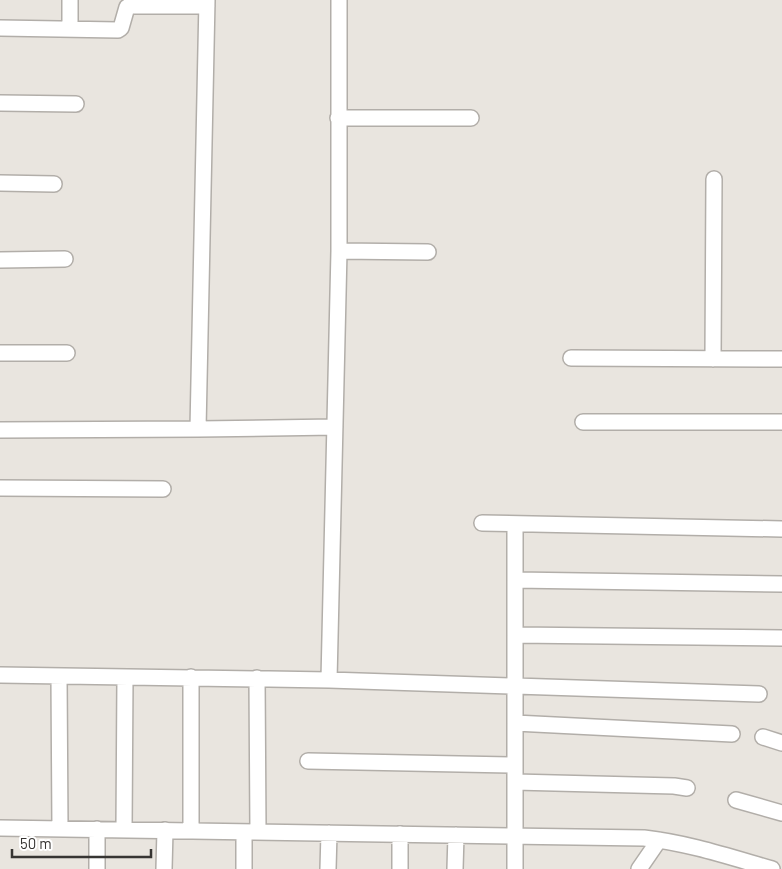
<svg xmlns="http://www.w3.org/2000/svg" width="782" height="869" font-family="Barlow,sans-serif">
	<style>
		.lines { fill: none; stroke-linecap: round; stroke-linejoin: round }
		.street-casing { stroke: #b2aea9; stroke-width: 18 }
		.street { stroke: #fff; stroke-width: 15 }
	</style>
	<rect width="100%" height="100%" fill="#e9e5df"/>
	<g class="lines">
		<g class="street-casing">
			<path id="street" d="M0,28L118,30L121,28L127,7L130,6H207
				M70,29V0
				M0,103L76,104
				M338,118H471
				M0,183L54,184
				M339,251L428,252
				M0,260L65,259
				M0,353H67
				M571,358L782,359
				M713,359L714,179
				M583,422H782
				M198,429L335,427
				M0,430L198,429L207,0
				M0,488L163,489
				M482,523L782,529
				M515,580L782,584
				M515,635L782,638
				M0,675L329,680L759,694
				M59,676L60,829
				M257,678L258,832
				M329,680L339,251V0
				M515,723L732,734
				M763,737L782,743
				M308,761L515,765
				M515,782L674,786L687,788
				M736,800L782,813
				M0,828L644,838C688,843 730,857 772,869
				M97,829V869
				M124,830L125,677
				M191,831V677
				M244,832V869
				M164,869L165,830
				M328,869L329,833
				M400,869V834
				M455,869L456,835
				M515,869V524
				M639,869L659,840"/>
		</g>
		<use href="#street" class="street"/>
	</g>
	<path d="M12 849v8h139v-8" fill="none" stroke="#373533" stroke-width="2.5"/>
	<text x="20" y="849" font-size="15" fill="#373533" stroke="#ffffff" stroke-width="4" paint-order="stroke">50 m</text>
</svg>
